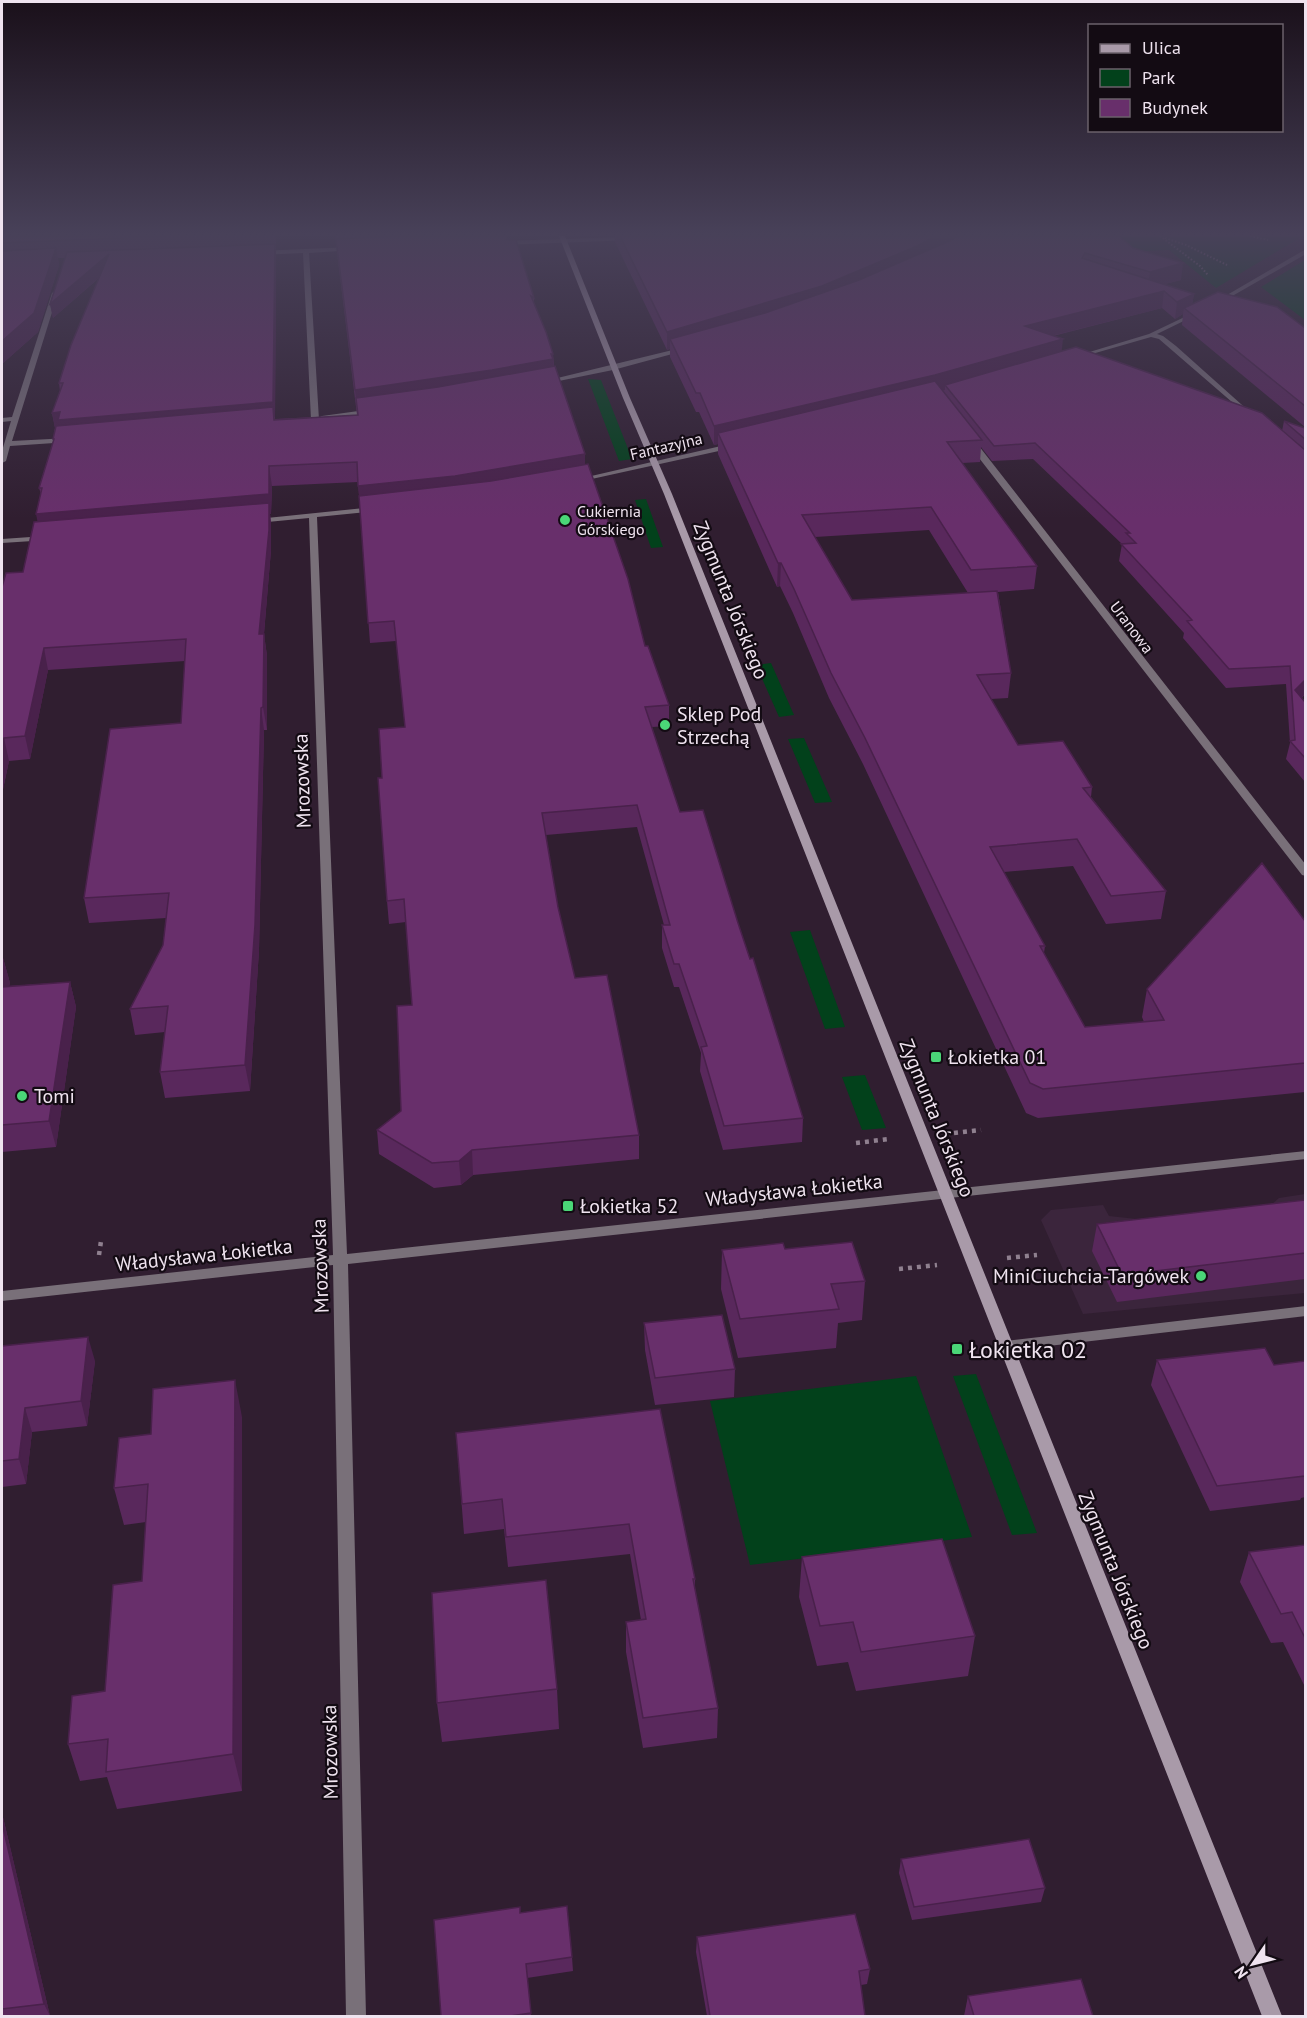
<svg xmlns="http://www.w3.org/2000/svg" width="1307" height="2018" font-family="'PT Sans',sans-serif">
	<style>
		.built { fill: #3b253c }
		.green { fill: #02411b }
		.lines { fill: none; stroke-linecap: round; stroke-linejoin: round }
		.path-far1 { stroke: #8f808f; stroke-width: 2; stroke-dasharray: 1.5 2; stroke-linecap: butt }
		.path { stroke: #8f808f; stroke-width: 4.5; stroke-dasharray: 4 5; stroke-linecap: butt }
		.lane { fill: #797079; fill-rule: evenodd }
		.street { fill: #797079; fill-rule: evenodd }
		.secondary { fill: #a99aa9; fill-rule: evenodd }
		.wall { fill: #59285c; fill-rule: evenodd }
		.shaded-wall { fill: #49214b }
		.building { fill: #682f6b; stroke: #49214b; stroke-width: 1.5 }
		.poi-dot { fill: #4ad677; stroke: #130b13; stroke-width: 2 }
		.labels { text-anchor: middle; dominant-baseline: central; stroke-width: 4.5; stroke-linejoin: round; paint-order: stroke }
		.far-street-label { font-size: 16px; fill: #efe3ef; stroke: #130b13 }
		.far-poi-label { font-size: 16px; fill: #efe3ef; stroke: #130b13; text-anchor: start }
		.street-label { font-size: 20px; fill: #efe3ef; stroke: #130b13 }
		.poi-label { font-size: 20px; fill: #efe3ef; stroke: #130b13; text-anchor: start }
		.near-poi-label { font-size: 24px; fill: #efe3ef; stroke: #130b13; text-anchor: start }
	</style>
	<rect width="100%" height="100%" fill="#301e30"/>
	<path class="built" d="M1305,1194V1293L1083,1314L1041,1220L1051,1210L1103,1205L1109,1216L1155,1221L1271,1205L1279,1198Z"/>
	<path class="green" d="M993,236H1303L1216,288L1169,250L1014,257Z
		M1305,260V320L1261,287Z
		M588,379L601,380L632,459L619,461Z
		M646,499L663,547L651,548L635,500Z
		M771,663L794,715L779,717L756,665Z
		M804,738L832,802L815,803L788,739Z
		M810,930L845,1027L825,1029L790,932Z
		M865,1075L886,1128L862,1130L842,1077Z
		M976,1374L1037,1533L1012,1535L953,1376Z
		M916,1376L972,1537L750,1565L710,1401Z"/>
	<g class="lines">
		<path class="path-far1" d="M1160,236L1200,266L1208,275
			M1250,236L1268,240
			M1165,238L1186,245L1227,265"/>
		<path class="path" d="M954,1133L981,1130
			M856,1143L889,1139
			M99,1255L101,1241
			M1007,1258L1037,1255
			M899,1269L937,1265"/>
		<path class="lane" d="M1306,1306V1316L1006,1351L1001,1350L999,1346L1001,1342L1006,1341Z"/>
		<path class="street" d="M631,237L633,240L502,245L499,243L502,241Z
			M352,247L354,250L309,253L319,420L315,422L311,420L303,253L259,255L256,253L259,251Z
			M1306,249V254L1220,303L1215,302Z
			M55,291L58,293L12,441L69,438L73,440L69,442L10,446L6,461L2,463V451L11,421L2,422V418L12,417L52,293Z
			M1195,312L1200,313L1157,334L1163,336L1176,346L1251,413V415H1247L1159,339L1151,337L1078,358L1073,357L1149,334Z
			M685,347L687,348V350L613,370L544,384L541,382Z
			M373,409L377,411L375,412L322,420L318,418L322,416Z
			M969,441H975L1306,865V876L1302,875L969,445Z
			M734,443L738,445L737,447L578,482L574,480Z
			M374,507H377V511L317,517L347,1254L1306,1151V1159L348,1264L366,2016H346L333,1265L2,1301V1291L333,1255L309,518L257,523L253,521L257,519Z
			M45,536H48V540L2,543V539Z"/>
		<path class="secondary" d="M559,236H565L630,398L672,494L1282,2016H1262L664,494L623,398Z"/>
	</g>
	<path class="wall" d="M2,236H276V249H275L276,257L275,419L357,415L335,236H506L534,298V305L553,354L554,366L585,465L645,646L669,705V726L652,727L680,812L738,923L803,1118L802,1142L723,1150L700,1071L701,1053L679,987H674L662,948V925H664L637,827L546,835L558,907L575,978L639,1135V1159L473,1175L461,1185L434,1188L379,1154L377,1130L401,1111L412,1005L406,922L389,924L387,901L382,778L405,727L396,641L370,643L358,482L272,486L271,514H270L271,523V550L264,634L267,656V730H264L259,950L250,1091L165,1098L160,1072L165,1032L135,1035L130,1009L163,945L166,918L89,923L84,898L181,723L185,661L48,670L30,759L9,761L2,794V587L23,572L38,522L41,494L39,488L53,443V439L55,428L52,413L60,391L59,383L99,278L53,318L50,304L65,258H58L59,265L38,332L2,364Z
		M615,236H1119L1133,248L1181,280L1164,284L1194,294L1192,305L1305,328V427L1182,325L1183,314L1175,319L1162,308L1053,336L1061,352L1282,431L1284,421L1305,428V694L1302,698L1305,701V782L1286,759L1290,743L1286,684L1226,688L1183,638L1184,633L1119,561L1122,544L1033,459L992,461L981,447L980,462L962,463L1037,566L1034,589L998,592L1011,673L1008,698L991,699L1018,745L1092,787L1091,797L1166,891L1161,919L1106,924L1073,866L1004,872L1045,946L1044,953L1085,1027L1144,1022L1142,1017L1147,989L1305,921V1092L1038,1118L1026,1113L863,764L829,698L793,613L780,586L777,587L718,454V444L714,445L699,412H696L670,357V349L667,350L615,242ZM929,530L968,593L852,600L815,537Z
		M2,958H3L10,983L9,986L70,982L76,1007L56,1147L2,1152Z
		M1305,1200V1279L1117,1302L1092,1251L1097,1224Z
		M785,1249L865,1281L862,1320L838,1323L836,1348L738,1358L721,1289L722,1250Z
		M644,1323L735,1369L734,1397L655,1405L645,1350Z
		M2,1346L95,1361L87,1426L32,1432L26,1484L2,1487Z
		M1157,1360L1274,1365L1305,1361V1497L1301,1498L1300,1500L1210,1511L1151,1385Z
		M660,1409L695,1579V1588L718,1708L717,1738L643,1748L626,1652V1622L641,1620L630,1554L508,1567L504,1529L464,1534L456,1433Z
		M242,1417V1791L117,1809L107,1777L80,1781L68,1744L105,1691L142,1581L146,1522L124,1525L114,1488L151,1434Z
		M1305,1545V1687L1283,1642L1271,1643L1240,1582L1249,1552Z
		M802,1557L975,1636L968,1676L856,1691L848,1662L817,1666L799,1597Z
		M557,1689L559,1729L442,1742L437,1703Z
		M2,1813L50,2016H2Z
		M901,1859L1045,1888L1041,1902L912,1920L899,1873Z
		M520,1913L572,1957L573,1971L527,1978L531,2016H441Z
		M697,1937L870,1969L867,1984L861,1985L865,2016H707L696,1952Z
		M968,1996L1093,2016H964Z"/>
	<path class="shaded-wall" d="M936,236H969L821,302L670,339V349L667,350V332Z
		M275,244L276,257L275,417H274L276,426L55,428L52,413Z
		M56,248L59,265L38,332L2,364V341Z
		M109,254L111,267L53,318L50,304Z
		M1183,263L1181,280L1147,289L1150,272Z
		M1164,291L1162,308L1023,343L1025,326Z
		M1194,294L1191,310L1184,308L1183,314L1175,319L1177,302Z
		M1063,339L1061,357L945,385V390L933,393L718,433V444L714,445V426Z
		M553,354L554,371L356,398L357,408L355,390Z
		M585,454V473L360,505L358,486Z
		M269,466L272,486L271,514H270L271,523V550L262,656L40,534L36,514Z
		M778,563H781L780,586L777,587Z
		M264,634L267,656V730L263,707Z
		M44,648L48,670L30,759L25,736Z
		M1305,680V694L1293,706L1295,690Z
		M261,708L264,730L259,950L250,1091L245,1065Z
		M4,738L9,761L2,794V747Z
		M3,958L10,983L5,1013L2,1000V969Z
		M70,982L76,1007L56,1147L49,1121Z
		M472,1150L473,1175L461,1185L459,1161Z
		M88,1337L95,1361L87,1426L81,1401Z
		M235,1380L242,1417V1791L233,1754Z
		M25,1408L32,1432L26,1484L19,1459Z
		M2,1813L50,2016L44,2004L2,1823Z"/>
	<path class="building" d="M2,236H168L2,243Z
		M395,236H506L507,240H516L534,298L531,296L546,332L553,354H551L553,359L492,370L355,390L336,239Z
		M620,236H936L917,246L822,286L667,332Z
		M958,236H1119L1133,248L1183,263L1150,272L1085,253L1082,258L1194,294L1177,302L1164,291L1025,326L1063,339L935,375L714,426L700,393H696L670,339L765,313L859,280L947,242Z
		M275,244L273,402L58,420L60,412L52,413L63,383H59L71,345L109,254L50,304L67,252Z
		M56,248L34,313L2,341V251Z
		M1218,292L1277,307L1305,328V406L1184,308Z
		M1076,347L1262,413L1305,450V680L1295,690L1305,702V758L1290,741L1295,740L1290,666L1229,669L1187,621L1192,620L1121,544L1136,543L1126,533H1130L1035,443L994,446L945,385Z
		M555,366L585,454L455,476L358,486L357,462L269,466V494L36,514L42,488H39L54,439H53L56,426L273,407L274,420L358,415L356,398L438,387Z
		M935,381L982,440L947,442L1037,566L971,570L931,507L802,515L852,600L997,591L1011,673L977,675L1018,745L1063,741L1092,787L1083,788L1166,891L1111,896L1077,839L990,847L1045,946H1040L1085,1027L1164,1020L1147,989L1262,863L1305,921V1063L1043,1089L1030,1083L865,738L831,673L794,589L781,563H778L718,433Z
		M1284,421L1305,428V439Z
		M588,464L628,579L645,646H648L669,705L645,707L680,812L703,810L738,923L750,959L753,958L803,1118L724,1126L701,1047L707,1046L679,964H674L662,925H670L637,805L542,813L558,907L575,978L607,975L639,1135L472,1150L459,1161L432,1163L377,1130L401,1111L397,1006L412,1005L404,899L387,901L378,778H382L379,729L405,727L394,621L368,623L359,496L491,481Z
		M269,503V530L259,634H264L263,707L261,708L255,925L245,1065L160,1072L168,1006L130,1009L163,945L169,893L84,898L110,729L181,723L186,639L44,648L25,736L4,738L2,747V587L6,573L23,572L34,522Z
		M70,982L49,1121L2,1125V987Z
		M1305,1200V1253L1122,1275L1097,1224Z
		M852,1242L865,1281L831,1284L839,1309L740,1319L722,1250L783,1243L785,1249Z
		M722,1315L735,1369L655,1378L644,1323Z
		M88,1337L81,1401L25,1408L19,1459L2,1461V1346Z
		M1265,1348L1274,1365L1305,1361V1476L1217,1486L1157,1360Z
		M235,1380L233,1754L106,1772L108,1739L68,1744L72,1696L105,1691L113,1585L142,1581L148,1484L114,1488L119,1438L151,1434L153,1389Z
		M660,1409L695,1579H693L718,1708L643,1718L626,1622L646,1619L629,1524L506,1537L502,1499L462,1504L456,1433Z
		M942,1539L975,1636L861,1652L853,1622L820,1626L802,1557Z
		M1305,1545V1638L1292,1612L1281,1614L1249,1552Z
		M546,1580L557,1689L437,1703L432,1593Z
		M2,1823L44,2004L2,2009Z
		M1029,1839L1045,1888L914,1907L901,1859Z
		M567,1906L572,1957L526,1964L531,2013L510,2016H441L434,1920L520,1907V1913Z
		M855,1914L870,1969L859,1971L865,2016H710L697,1937Z
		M1081,1979L1093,2016H974L968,1996Z"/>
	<linearGradient id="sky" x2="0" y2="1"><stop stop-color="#1a101a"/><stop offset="0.45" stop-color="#484159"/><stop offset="1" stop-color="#484159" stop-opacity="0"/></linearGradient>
	<rect width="1307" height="519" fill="url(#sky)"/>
	<g class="poi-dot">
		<circle cx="565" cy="520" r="6"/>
		<circle cx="665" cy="725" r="6"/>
		<rect x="930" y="1051" width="12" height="12" rx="3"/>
		<circle cx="22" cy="1096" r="6"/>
		<rect x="562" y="1200" width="12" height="12" rx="3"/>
		<circle cx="1201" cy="1276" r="6"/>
		<rect x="951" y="1343" width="12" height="12" rx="3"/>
	</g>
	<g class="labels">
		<g class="far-street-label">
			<text transform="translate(666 446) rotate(-13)">Fantazyjna</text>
			<text transform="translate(1132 627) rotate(53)">Uranowa</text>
		</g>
		<g class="far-poi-label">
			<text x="577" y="511">Cukiernia<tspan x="577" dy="18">Górskiego</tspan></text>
		</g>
		<g class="street-label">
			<text transform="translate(731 600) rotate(68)">Zygmunta Jórskiego</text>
			<text transform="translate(302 781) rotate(-92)">Mrozowska</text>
			<text transform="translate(937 1118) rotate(68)">Zygmunta Jórskiego</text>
			<text transform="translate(794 1190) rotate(-6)">Władysława Łokietka</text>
			<text transform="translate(204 1255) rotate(-6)">Władysława Łokietka</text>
			<text transform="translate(320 1266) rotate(-92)">Mrozowska</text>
			<text transform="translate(1116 1570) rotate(68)">Zygmunta Jórskiego</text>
			<text transform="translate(330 1752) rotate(-91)">Mrozowska</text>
		</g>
		<g class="poi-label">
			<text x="677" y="714">Sklep Pod<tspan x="677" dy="23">Strzechą</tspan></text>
			<text x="948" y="1057">Łokietka 01</text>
			<text x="34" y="1096">Tomi</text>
			<text x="580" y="1206">Łokietka 52</text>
			<text x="1189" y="1276" text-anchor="end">MiniCiuchcia-Targówek</text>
		</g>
		<g class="near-poi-label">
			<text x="969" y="1349">Łokietka 02</text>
		</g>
	</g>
	<rect width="1307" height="2018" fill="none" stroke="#efe3ef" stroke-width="6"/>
	<rect x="1088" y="24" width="195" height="108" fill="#130b13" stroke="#6b616b" stroke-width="1.5"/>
	<rect x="1100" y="44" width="30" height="9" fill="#a99aa9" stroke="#6b616b" stroke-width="1.5"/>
	<text x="1142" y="54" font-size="18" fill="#efe3ef">Ulica</text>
	<rect x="1100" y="69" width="30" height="18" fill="#02411b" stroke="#6b616b" stroke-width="1.5"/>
	<text x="1142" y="84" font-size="18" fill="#efe3ef">Park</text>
	<rect x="1100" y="99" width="30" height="18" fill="#682f6b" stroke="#6b616b" stroke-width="1.5"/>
	<text x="1142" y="114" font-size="18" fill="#efe3ef">Budynek</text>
	<g transform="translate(1253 1964) rotate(235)" stroke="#130b13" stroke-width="4.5" paint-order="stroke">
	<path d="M0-4.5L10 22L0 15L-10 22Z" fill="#efe3ef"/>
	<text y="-9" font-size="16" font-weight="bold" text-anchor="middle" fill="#efe3ef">N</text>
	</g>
</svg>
